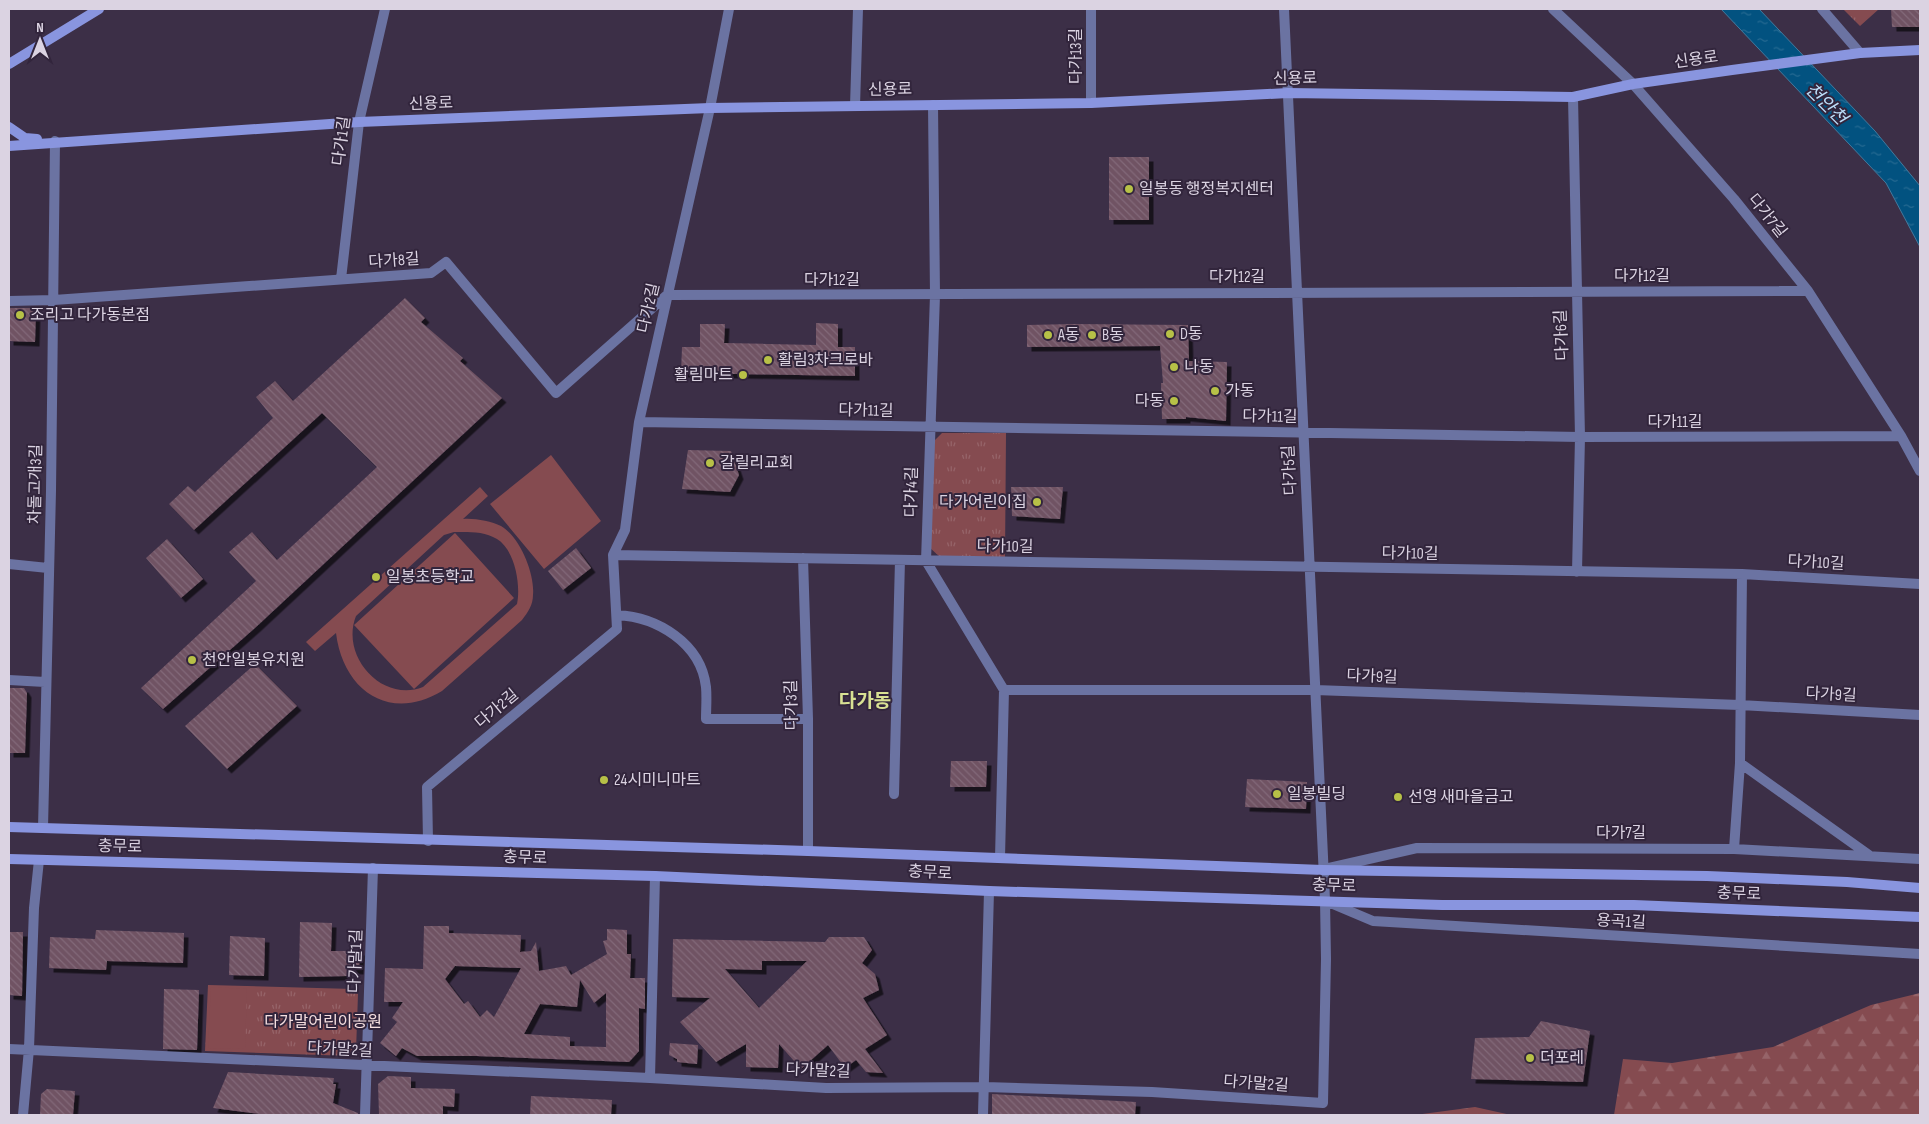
<svg xmlns="http://www.w3.org/2000/svg" width="1929" height="1124" font-family="'Sofia Sans Condensed','Noto Sans KR',sans-serif">
	<style>
		.forest { fill: url(#forest-firs) }
		.park { fill: url(#park-tufts) }
		.garden { fill: #854b50; fill-rule: evenodd }
		.water { fill: url(#water-ripples); stroke: #43799d }
		.building { fill: url(#building-back-hatch); fill-rule: evenodd; filter: url(#shadow) }
		.lines { fill: none; stroke-linecap: round; stroke-linejoin: round }
		.street { stroke: #6b73a2; stroke-width: 10 }
		.secondary { stroke: #8995df; stroke-width: 10 }
		.poi-dot { fill: #b7c147; stroke: #32253c; stroke-width: 2 }
		.labels { text-anchor: middle; dominant-baseline: central; stroke-width: 4; stroke-linejoin: round; paint-order: stroke }
		.street-label { font-size: 16px; fill: #dbd3e2; stroke: #32253c }
		.poi-label { font-size: 16px; fill: #dbd3e2; stroke: #32253c; text-anchor: start }
		.park-label { font-size: 16px; fill: #f5dedf; stroke: #32253c }
		.water-label { font-size: 18px; font-style: italic; fill: #bbddf9; stroke: #32253c }
		.quarter-label { font-size: 19px; font-weight: bold; fill: #d8e193; stroke: #32253c }
	</style>
	<defs>
		<pattern id="forest-firs" width="22" height="20" patternUnits="userSpaceOnUse" patternTransform="scale(1.25)"><rect width="22" height="20" fill="#854b50"/><path d="M5 1l3.5 6h-7zM16 11l3.5 6h-7z" fill="#966469"/></pattern>
		<pattern id="park-tufts" width="24" height="20" patternUnits="userSpaceOnUse" patternTransform="scale(1.25)"><rect width="24" height="20" fill="#854b50"/><path d="M3 7l-1-3M5 7V3M7 7l1-3M15 17l-1-3M17 17v-4M19 17l1-3" fill="none" stroke="#966469"/></pattern>
		<pattern id="water-ripples" width="26" height="14" patternUnits="userSpaceOnUse" patternTransform="scale(1.25)"><rect width="26" height="14" fill="#025280"/><path d="M2 4q2-2 4 0t4 0M15 11q2-2 4 0t4 0" fill="none" stroke="#266a92"/></pattern>
		<pattern id="building-back-hatch" width="6" height="6" patternUnits="userSpaceOnUse" patternTransform="scale(1.25)"><rect width="6" height="6" fill="#6f5263"/><path d="M-1 5l2 2M0 0l6 6M5-1l2 2" fill="none" stroke="#836a79"/></pattern>
		<filter id="shadow"><feDropShadow dx="4.5" dy="4.5" stdDeviation="0" flood-color="#0009"/></filter>
	</defs>
	<rect width="100%" height="100%" fill="#3c2f47"/>
	<path class="forest" d="M1920,993V1115H1614L1623,1059L1672,1063L1773,1047L1871,1005Z
		M1475,1107L1511,1115H1414H1415Z"/>
	<path class="park" d="M1843,9H1879L1860,26Z
		M942,433H1006L1005,557H940L929,547L933,442Z
		M208,985L353,989L358,994L356,1051L351,1056L205,1051Z"/>
	<path class="garden" d="M551,455L601,521L544,569L490,504Z
		M480,487L488,496L463,519C474,518 491,521 501,526C520,537 535,574 533,595C533,605 528,612 522,620L442,691C389,723 343,690 336,633L315,651L306,642ZM454,532C468,532 484,531 497,539C515,550 521,585 517,604L423,687C382,703 340,656 356,616L444,535Z
		M455,533L514,598L414,689L354,625Z
		M211,987L247,989L245,1049L208,1048Z"/>
	<path class="water" d="M1721,9H1759L1875,131L1920,186V247L1886,183Z"/>
	<path class="building" d="M1891,9H1920V27H1892Z
		M1109,157H1149V220H1109Z
		M405,298L425,318L421,322L463,358L460,361L502,398L256,627L163,709L141,688L256,581L229,552L252,532L277,560L377,467L322,413L194,530L169,504L188,486L195,492L273,418L256,397L275,381L293,401Z
		M9,308H36L35,342L9,341Z
		M816,323L838,324V347H855V376L681,373L682,347H700V324H725L724,343L816,345Z
		M1073,324L1188,325L1189,361L1227,362L1226,421L1186,417V419H1162L1161,383H1163L1160,346L1027,347V325Z
		M688,450L731,451L739,475L730,492L682,489Z
		M1011,487H1063L1060,519L1012,516Z
		M167,539L203,579L181,598L146,558Z
		M576,548L591,568L563,590L548,571Z
		M255,664L297,706L227,769L185,726Z
		M9,688H24L27,693L25,753H9Z
		M951,761H987L986,787H950Z
		M1247,779L1307,782L1306,809L1245,807Z
		M300,922L332,923L331,951H360L359,970L347,969V976L299,977Z
		M424,926H449V933L521,935L520,952L531,951L536,942L539,971L566,966L571,975L607,954L603,941L607,940V929L627,930V954H631L630,978H645V1009L639,1008V1051L629,1062L477,1056H417L402,1048L396,1056L380,1043L397,1022L392,1018L403,1002H384L385,968L423,969ZM455,966L521,968L494,1017L487,1010L480,1017L468,1001L464,1004L445,979ZM580,980L594,1003L606,993V1047L570,1046V1037L524,1034L540,1004L577,1007Z
		M96,930L184,933L183,963L107,961L106,970L49,968L50,937L95,939Z
		M9,932H23L22,996L9,995Z
		M230,936L265,938L264,976L229,975Z
		M829,937H864L872,950L862,963L875,974L879,990L863,998L887,1035L865,1049L883,1073L866,1072L856,1060L845,1068L828,1045L801,1069L779,1044L778,1068L746,1067V1044L716,1062L680,1022L710,998L672,997L673,939L825,942ZM762,961H807L759,1008L725,969L762,970Z
		M164,989L199,990L197,1050L163,1049Z
		M1541,1021L1590,1031L1583,1082L1471,1079L1475,1038L1529,1037Z
		M670,1043L698,1045L697,1064L677,1062V1059L669,1055Z
		M228,1072L334,1078L333,1084H336L333,1103L358,1113V1115H269L213,1108Z
		M388,1076L411,1077V1088L455,1089L454,1107L443,1106V1115H379L378,1084Z
		M47,1089L75,1091L73,1115H40L41,1094Z
		M992,1094L1136,1102L1135,1115H992Z
		M531,1096L612,1100L611,1115H530Z"/>
	<g class="lines">
		<path class="street" d="M1091,9V103
			M1553,9L1633,84L1734,199L1808,291L1901,436L1920,471
			M1822,9L1860,53
			M1573,97L1580,437L1577,572
			M933,105L935,295L926,561L1004,690L1000,858
			M855,106L858,9
			M341,279L359,122L385,9
			M9,301L54,300L431,273L446,262L556,393L667,295L1808,291
			M639,422L1580,437L1901,436
			M613,555L1742,574L1920,584
			M803,558L808,719V851
			M9,564L48,568
			M617,615C657,617 701,643 706,687C707,698 706,708 706,719H808
			M9,680L45,682
			M1004,690H1315L1740,705L1920,715
			M1740,763L1869,855
			M894,794L900,560
			M43,828L51,491L55,141
			M428,841L427,787L617,629L613,555L625,530L639,422L710,108L729,9
			M1734,849L1740,763L1742,574
			M1329,868L1417,848L1734,849L1920,859
			M1328,902L1373,921L1920,954
			M9,1049L650,1078L826,1088L985,1087L1152,1092L1323,1103L1326,959L1325,900L1284,9
			M650,1078L655,876
			M23,1115L29,1049L34,908L39,860
			M365,1115L373,868
			M983,1115L989,891"/>
		<path class="secondary" d="M9,64L99,9
			M9,127L25,138L37,139
			M9,146L359,122L710,108L1091,103L1288,93L1573,97L1633,84L1732,70L1860,53L1920,50
			M9,827L808,851L1323,870L1707,876L1847,882L1920,888
			M9,859L655,876L989,891L1442,905H1634L1920,917"/>
	</g>
	<g class="poi-dot">
		<circle cx="1129" cy="189" r="5"/>
		<circle cx="20" cy="315" r="5"/>
		<circle cx="1170" cy="334" r="5"/>
		<circle cx="1048" cy="335" r="5"/>
		<circle cx="1092" cy="335" r="5"/>
		<circle cx="768" cy="360" r="5"/>
		<circle cx="1174" cy="367" r="5"/>
		<circle cx="743" cy="375" r="5"/>
		<circle cx="1215" cy="391" r="5"/>
		<circle cx="1174" cy="401" r="5"/>
		<circle cx="710" cy="463" r="5"/>
		<circle cx="1037" cy="502" r="5"/>
		<circle cx="376" cy="577" r="5"/>
		<circle cx="192" cy="660" r="5"/>
		<circle cx="604" cy="780" r="5"/>
		<circle cx="1277" cy="794" r="5"/>
		<circle cx="1398" cy="797" r="5"/>
		<circle cx="1530" cy="1058" r="5"/>
	</g>
	<g class="labels">
		<g class="street-label">
			<text transform="translate(1076 56) rotate(-90)">다가13길</text>
			<text transform="translate(1696 60) rotate(-8)">신용로</text>
			<text transform="translate(1295 79) rotate(-1)">신용로</text>
			<text transform="translate(890 90) rotate(-1)">신용로</text>
			<text transform="translate(431 104) rotate(-2)">신용로</text>
			<text transform="translate(342 141) rotate(-82)">다가1길</text>
			<text transform="translate(1767 216) rotate(51)">다가7길</text>
			<text transform="translate(394 261) rotate(-4)">다가8길</text>
			<text x="1642" y="276">다가12길</text>
			<text x="1237" y="277">다가12길</text>
			<text x="832" y="280">다가12길</text>
			<text transform="translate(649 308) rotate(-77)">다가2길</text>
			<text transform="translate(1562 335) rotate(-92)">다가6길</text>
			<text transform="translate(866 411) rotate(1)">다가11길</text>
			<text transform="translate(1270 417) rotate(1)">다가11길</text>
			<text x="1675" y="422">다가11길</text>
			<text transform="translate(1290 470) rotate(-93)">다가5길</text>
			<text transform="translate(36 484) rotate(-89)">차돌고개3길</text>
			<text transform="translate(912 492) rotate(-89)">다가4길</text>
			<text transform="translate(1005 547) rotate(1)">다가10길</text>
			<text transform="translate(1410 554) rotate(1)">다가10길</text>
			<text transform="translate(1816 563) rotate(3)">다가10길</text>
			<text transform="translate(1372 677) rotate(2)">다가9길</text>
			<text transform="translate(1831 695) rotate(3)">다가9길</text>
			<text transform="translate(792 705) rotate(-91)">다가3길</text>
			<text transform="translate(497 709) rotate(-40)">다가2길</text>
			<text x="1621" y="833">다가7길</text>
			<text transform="translate(120 847) rotate(1)">충무로</text>
			<text transform="translate(525 858) rotate(2)">충무로</text>
			<text transform="translate(930 873) rotate(3)">충무로</text>
			<text transform="translate(1334 886) rotate(2)">충무로</text>
			<text transform="translate(1739 894) rotate(2)">충무로</text>
			<text transform="translate(1621 922) rotate(3)">용곡1길</text>
			<text transform="translate(356 961) rotate(-88)">다가말1길</text>
			<text transform="translate(340 1050) rotate(3)">다가말2길</text>
			<text transform="translate(818 1071) rotate(2)">다가말2길</text>
			<text transform="translate(1256 1084) rotate(4)">다가말2길</text>
		</g>
		<g class="poi-label">
			<text x="1139" y="189">일봉동 행정복지센터</text>
			<text x="30" y="315">조리고 다가동본점</text>
			<text x="1180" y="334">D동</text>
			<text x="1058" y="335">A동</text>
			<text x="1102" y="335">B동</text>
			<text x="778" y="360">활림3차크로바</text>
			<text x="1184" y="367">나동</text>
			<text x="733" y="375" text-anchor="end">활림마트</text>
			<text x="1225" y="391">가동</text>
			<text x="1164" y="401" text-anchor="end">다동</text>
			<text x="720" y="463">갈릴리교회</text>
			<text x="1027" y="502" text-anchor="end">다가어린이집</text>
			<text x="386" y="577">일봉초등학교</text>
			<text x="202" y="660">천안일봉유치원</text>
			<text x="614" y="780">24시미니마트</text>
			<text x="1287" y="794">일봉빌딩</text>
			<text x="1408" y="797">선영 새마을금고</text>
			<text x="1540" y="1058">더포레</text>
		</g>
		<g class="park-label">
			<text x="323" y="1022">다가말어린이공원</text>
		</g>
		<g class="water-label">
			<text transform="translate(1826 104) rotate(45)">천안천</text>
		</g>
		<g class="quarter-label">
			<text x="865" y="701">다가동</text>
		</g>
	</g>
	<rect width="1929" height="1124" fill="none" stroke="#dbd3e2" stroke-width="20"/>
	<g transform="translate(40 40)" stroke="#32253c" stroke-width="4" paint-order="stroke">
	<path d="M0-4L9 19L0 12L-9 19Z" fill="#dbd3e2"/>
	<text y="-8" font-size="14" font-weight="bold" text-anchor="middle" fill="#dbd3e2">N</text>
	</g>
</svg>
